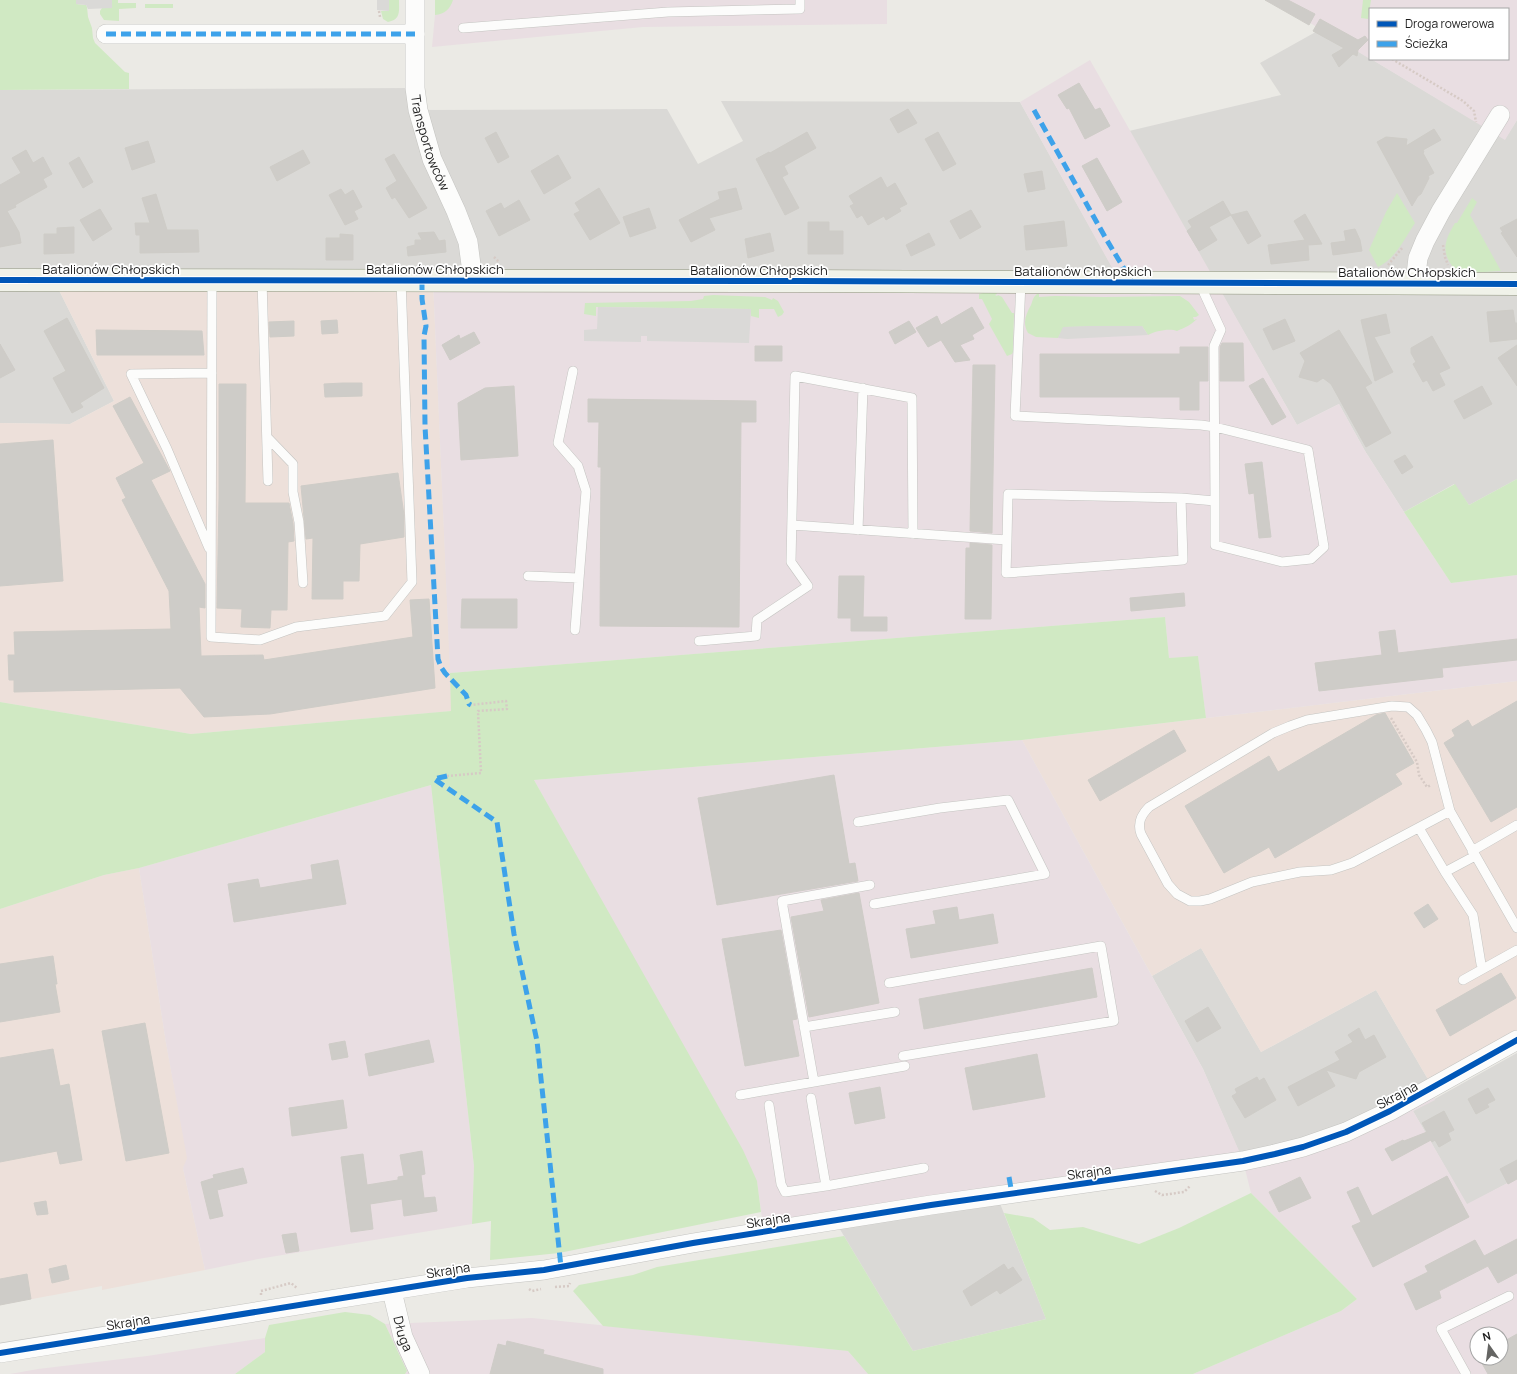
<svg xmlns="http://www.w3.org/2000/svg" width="1517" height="1374" font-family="Manrope,sans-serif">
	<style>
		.residential { fill: #dad9d6 }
		.commercial { fill: #ede0da }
		.industrial { fill: #e9dee2; fill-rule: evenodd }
		.grass { fill: #d0e9c3 }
		.parking { fill: #dad9d7 }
		.building { fill: #ceccc8; stroke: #ceccc7 }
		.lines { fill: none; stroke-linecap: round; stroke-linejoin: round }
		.lane-casing { stroke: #c4c4c1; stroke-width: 10 }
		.street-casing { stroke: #c4c4c1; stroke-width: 20 }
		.secondary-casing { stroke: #8f957d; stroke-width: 23 }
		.path { stroke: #d6cac5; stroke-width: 2.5; stroke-dasharray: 2 2; stroke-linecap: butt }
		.lane { stroke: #fcfcfb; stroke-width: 9 }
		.street { stroke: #fcfcfb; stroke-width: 19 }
		.secondary { stroke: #f0f2e9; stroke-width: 22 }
		.quiet { stroke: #3da2ea; stroke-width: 5; stroke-dasharray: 10 5; stroke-linecap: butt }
		.cycleway-casing { stroke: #fff; stroke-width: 8 }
		.cycleway { stroke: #0057b8; stroke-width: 6 }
		.labels { text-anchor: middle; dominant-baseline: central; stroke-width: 3.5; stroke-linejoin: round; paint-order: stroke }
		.street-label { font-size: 13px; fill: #1d1d1d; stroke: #fff }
	</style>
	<rect width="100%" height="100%" fill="#ebeae5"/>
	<path class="residential" d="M1321,29L1505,139L1517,120V479L1469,505L1454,484L1404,512L1365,451L1339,404L1297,425L1129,131L1281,95L1260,63Z
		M415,88L419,110L667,109L698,164L743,141L721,101L1020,102L1121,283L54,280L114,401L70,424L0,423V90Z
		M1201,948L1261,1052L1376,990L1433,1088L1390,1111L1243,1161L1203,1069L1152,976Z
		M1517,1053V1178L1467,1205L1413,1111Z
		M995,1196L1001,1206L1046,1319L913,1351L835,1221Z"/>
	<path class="commercial" d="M54,280H433L452,711L191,734L0,702V423L70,424L114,401Z
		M1517,681V1040L1433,1088L1376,990L1261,1052L1201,948L1152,976L1022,740Z
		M139,868L166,1043L188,1159L183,1168L205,1270L102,1290V1286L0,1305V909L104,875Z"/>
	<path class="industrial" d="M435,0H887V24L643,27L432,47L435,15Z
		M1272,0H1517V120L1505,140L1371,59H1508V9H1370V59Z
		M1090,60L1297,425L1339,404L1365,451L1404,512L1451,583L1517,575V681L1206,718L1198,657L1169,658L1165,617L450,673L433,280L1120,282L1020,102Z
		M1022,740L1203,1069L1243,1160L1275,1154L1433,1088L1435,1100L1413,1111L1467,1204L1517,1178V1374H1193L1341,1311L1357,1299L1251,1193L1243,1161L764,1232L757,1182L534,780ZM1477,1334H1501V1358H1477Z
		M431,785L474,1166L472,1224L258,1259L205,1270L183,1168L187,1158L166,1043L139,868Z
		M532,1318L848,1351L868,1374H405L407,1371L385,1324Z
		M265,1338V1352L235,1374H10L38,1369L147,1356Z"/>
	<path class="grass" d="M0,0H76V4L86,5L87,7L88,17L92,28L93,38L95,43L125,72L129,73V89L0,90Z
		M112,0H118V3H136V8L119,9V21L104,20L100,14V11L102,8H112Z
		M389,0H399C399,11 401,20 388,22L383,19L381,11H389Z
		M435,0H453C450,9 445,14 435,15Z
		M1363,0H1371L1368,19L1361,18Z
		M145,4H173V8H145Z
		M1397,193L1415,223C1405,238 1395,259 1378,267L1369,250L1386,212Z
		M1472,198L1477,202L1470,215L1501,271C1490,271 1470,274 1460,271C1455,270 1451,265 1449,261C1441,247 1448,235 1455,223H1457Z
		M986,291L996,292L997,294L995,295L997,296L998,295L1002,297L1012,313H1014L1013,352L1012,354L1007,356L989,324L992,319L982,299H979V294L983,293Z
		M1037,294H1039V297L1055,296L1104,297L1180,296L1189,302L1199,315L1196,317H1193L1194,320L1197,319C1191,325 1184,328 1177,331C1170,328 1155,331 1148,335L1142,326L1064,327L1058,338L1036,337L1028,333C1022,323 1026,314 1031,305C1033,300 1033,297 1037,294Z
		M713,295L765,297L772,300L773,298L778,301L784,312L782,315L778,317L774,309H759V318L751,316V309L596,307V316L584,314L585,303L691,301L703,299L704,296Z
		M1517,479V575L1451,583L1404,512L1455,484L1469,505Z
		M1165,617L1169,658L1198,656L1206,718L1022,740L534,780L743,1150L757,1181L761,1212L559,1253L490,1260L491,1221L472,1224L474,1166L431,785L139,868L104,875L0,909V702L191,734L451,711L450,673Z
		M1251,1193L1357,1299L1341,1311L1193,1374H868L848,1351L603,1326L573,1291L579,1285L633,1275L657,1267L844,1236L913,1351L1046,1319L1004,1213L1033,1218L1050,1230L1083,1227L1139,1244L1179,1228Z
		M345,1312L370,1315L385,1324L407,1371L405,1374H235L265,1352V1338L269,1325Z"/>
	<path class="parking" d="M76,0H112V8L88,9L86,5L76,4Z
		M377,0H389V11L377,10Z
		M598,307L751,309L749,343L647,341V336H641V342L584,341V330L597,329Z
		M1088,326H1142L1148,335L1067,339L1058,338L1063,327Z"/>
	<path class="building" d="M1265,0H1288L1315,14L1309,25Z
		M1320,19L1358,40L1365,36L1368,40L1358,50L1357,56L1353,54L1339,67L1332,55L1344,48L1313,31Z
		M1079,83L1095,110L1100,108L1110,126L1085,139L1069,108L1067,109L1058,95Z
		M908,109L917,123L898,133L890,119Z
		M1434,129L1441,140L1423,150L1424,152L1423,153L1434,173L1428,176L1429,178L1421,194L1418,196L1412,206L1377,142L1386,137L1407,139L1406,146Z
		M496,132L509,157L498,163L485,138Z
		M807,132L816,148L784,166L788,174L782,177L799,208L785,215L756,159L769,152L770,153Z
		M938,132L956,164L943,171L925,139Z
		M148,141L155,162L132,170L125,148Z
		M26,150L33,163L43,157L52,174L43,179L47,187L15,205L16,207L7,211L19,232L21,243L0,247V185L21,173L12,158Z
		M303,150L310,163L277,181L270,167Z
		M394,154L427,208L409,218L395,197L392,199L386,188L397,181L385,159Z
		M558,155L571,178L544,194L531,171Z
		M79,157L93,182L83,188L69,163Z
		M1097,158L1122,202L1107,211L1082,166Z
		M1042,171L1045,189L1028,192L1024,174Z
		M881,177L887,188L895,183L907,204L899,208L901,211L886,220L884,216L868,225L862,215L857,218L850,206L854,204L849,196Z
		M599,188L620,223L590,240L574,214L580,211L575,203Z
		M736,188L742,209L709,218L715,230L691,242L679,220L720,199L718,192Z
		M341,189L345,195L353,190L362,207L354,211L358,219L345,225L329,195Z
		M156,194L167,230H198L199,252L140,253V235H136L135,223H150L142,198Z
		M519,200L530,220L499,236L486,211L501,203L504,209Z
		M1223,201L1231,215L1209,227L1217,240L1199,251L1187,231L1192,227L1188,221Z
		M649,208L656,228L630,237L623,217Z
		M100,209L112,229L93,241L80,220Z
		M971,210L981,227L960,239L950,221Z
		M1247,211L1261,236L1248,244L1231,215Z
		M1305,214L1322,244L1308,245L1309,260L1271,264L1268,245L1305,240L1294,221Z
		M1517,219V257L1501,233L1503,232L1500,228Z
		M1064,221L1067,246L1026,250L1024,226Z
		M808,222H829V231H843V254H808Z
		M74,227V253L44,254V234H57V228Z
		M1355,229L1360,240L1362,251L1333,255L1331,243L1346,241L1344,231Z
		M434,232L439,241L445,240L446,252L408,256L407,247L415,245V240H422L418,233Z
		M770,233L774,251L748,258L745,239Z
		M929,233L935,245L911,256L906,245Z
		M340,234L353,235V260H326V238H340Z
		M972,307L984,328L972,335L974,339L960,345L970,360L955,362L941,340L928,347L916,328L937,316L941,325Z
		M1513,310L1515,323H1517V339L1490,342L1487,312Z
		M1386,314L1390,333L1374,337L1393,372L1375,381L1361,320Z
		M67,318L104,388L80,403L83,407L72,413L53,378L66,371L44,331Z
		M1285,319L1295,341L1273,350L1263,329Z
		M337,320L338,333L322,334L321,321Z
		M294,321V336L270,337L269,322Z
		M909,321L916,332L895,344L889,332Z
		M96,330L202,331L204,355H97Z
		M1339,330L1372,383L1365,387L1391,433L1366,447L1331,384L1323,378L1317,382L1299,377L1305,361L1300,353Z
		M474,332L480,343L450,360L442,345L459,335L460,339Z
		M1432,336L1450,368L1439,373L1445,385L1433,391L1427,380L1423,382L1413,364L1416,362L1411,353V348Z
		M1222,343H1243L1244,381H1220V347Z
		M0,344L15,370L0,378Z
		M1517,345V386L1498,358Z
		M755,346H782V361H755Z
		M1180,347H1208V381H1199V410H1180V397H1040V354H1180Z
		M973,365H995L992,533L970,531Z
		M1263,378L1286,417L1272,425L1249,386Z
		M343,383H362V396L325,397L324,384Z
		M219,384H246L245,503H289L293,523L294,541L288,542L287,610H271L270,628L241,627L242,609L217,608L219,498Z
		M514,386L518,456L461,460L458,403L485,388Z
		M1482,386L1492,404L1464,419L1454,401Z
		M130,397L170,471L151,480L205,584V608L199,607L201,656L263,655L264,660L413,637L410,600L429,599L435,688L270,714L204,717L180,688L14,692V680H9L8,655H15L14,632L171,629L169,591L122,500L126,498L116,478L144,463L113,406Z
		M588,399L756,401V422H741L739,627L600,626L601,467H598L599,422H588Z
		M53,440L63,581L0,586V444Z
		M1405,455L1413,467L1402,474L1394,461Z
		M1262,462L1271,537L1259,538L1254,493L1249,494L1245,464Z
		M398,473L404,515V537L360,544L359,581H343V599H312L313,538L306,539L301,486Z
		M970,543L992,545L991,619H965L966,548H970Z
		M839,576H864L863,617H887V631H851V618H838Z
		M1184,593L1185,606L1131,611L1130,598Z
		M462,599H517V628H461Z
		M1395,630L1398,653L1517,639V660L1442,668L1443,677L1319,691L1315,663L1382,655L1379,632Z
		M1517,701V807L1491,822L1444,743L1455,736L1452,730L1468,720L1472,727Z
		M1385,713L1414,763L1395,774L1402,784L1275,858L1269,847L1224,873L1185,806L1269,756L1278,772L1376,715Z
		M1174,730L1186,751L1100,801L1088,780Z
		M834,775L849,864L855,863L858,881L717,905L698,798Z
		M338,860L346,904L234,922L228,884L258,879L260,888L313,879L311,865Z
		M859,893L879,1003L809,1017L791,917L824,911L821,900Z
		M1428,904L1438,919L1424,928L1414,913Z
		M957,907L959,920L993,914L998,943L911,958L906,929L936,924L933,911Z
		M781,930L797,1019L792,1020L799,1056L745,1066L722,939Z
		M53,956L57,984H55L60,1012L0,1022V964Z
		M1092,968L1097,997L924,1029L919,999Z
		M1501,973L1516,998L1450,1036L1436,1010Z
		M1208,1007L1221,1028L1197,1042L1185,1021Z
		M145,1023L169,1153L126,1161L102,1031Z
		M1359,1028L1365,1040L1374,1035L1386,1057L1359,1072L1356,1079L1326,1070L1335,1086L1298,1106L1288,1087L1340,1060L1335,1052L1353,1042L1348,1035Z
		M429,1040L434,1062L369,1076L365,1054Z
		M345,1041L348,1057L332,1060L329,1044Z
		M53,1049L60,1086L69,1084L82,1160L60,1164L57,1151L0,1162V1058Z
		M1037,1054L1045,1097L973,1110L965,1068Z
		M1257,1077L1259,1081L1264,1078L1276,1100L1245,1118L1232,1096L1237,1093L1235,1089Z
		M880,1087L885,1118L855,1124L849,1093Z
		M1488,1088L1495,1100L1487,1104L1489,1107L1476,1114L1468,1099Z
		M343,1100L347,1128L292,1136L289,1108Z
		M1444,1111L1454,1130L1448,1133L1451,1140L1439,1147L1435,1140L1432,1142L1431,1140L1392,1161L1385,1149L1403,1140L1404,1141L1427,1132L1422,1123Z
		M422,1151L425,1174L421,1175L424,1198L435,1197L437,1211L404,1216L402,1199L370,1204L373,1229L351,1232L341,1157L363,1154L367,1185L398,1180V1177L404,1176L400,1155Z
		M1517,1160V1179L1508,1184L1500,1169Z
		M243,1168L247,1183L217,1190L223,1216L210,1219L201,1182L214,1178L213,1175Z
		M1447,1176L1469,1217L1373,1267L1352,1226L1361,1222L1347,1192L1358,1187L1372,1216Z
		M1300,1177L1311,1198L1279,1212L1269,1192Z
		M46,1201L48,1214L37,1215L34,1203Z
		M296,1233L299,1251L286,1253L282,1235Z
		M1517,1239V1273L1498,1283L1488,1266L1439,1291L1441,1298L1416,1310L1404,1284L1428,1272L1425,1266L1475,1240L1484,1256Z
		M1004,1264L1008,1270L1013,1267L1022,1280L1000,1294L997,1290L971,1306L963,1291Z
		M66,1265L69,1279L52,1283L49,1269Z
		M27,1274L31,1299L0,1305V1279Z
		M1517,1334V1374H1488L1479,1358H1501V1343Z
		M507,1341L544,1350L543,1354L603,1369V1374H490L498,1344L506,1346Z"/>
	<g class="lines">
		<g class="lane-casing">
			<path id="lane" d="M463,28L668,12L800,9V0
				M212,280L211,637L260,640L296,627L385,616L412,582L401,280
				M262,280L268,481
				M1021,282L1015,416L1201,425L1215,427L1308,450L1324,547L1311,559L1282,562L1215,545V501
				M573,371L558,443L578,466L586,491L575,630
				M267,437L293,464V492L299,522L303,583
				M1181,498L1215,501L1214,346L1221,330L1204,293L1202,283
				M792,525L1007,540L1008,494L1181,498L1183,560L1006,573L1007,540
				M858,530L863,388
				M209,548L167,449L131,374L212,373
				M528,576L579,578
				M699,641L756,636L757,620L808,586L791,562L795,376L912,398L913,534
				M1450,811L1352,863L1331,870L1300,872L1252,882L1210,899L1200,901H1190L1177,894L1168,884L1141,834C1137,823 1141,815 1149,807L1273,733L1290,726L1307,720L1392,706L1408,707L1417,715L1426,730L1432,742L1450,811L1517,928
				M858,822L940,808L1008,800L1045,874L874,904
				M1419,828L1445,872L1475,856
				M1472,851L1517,825
				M1445,872L1473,915L1481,964L1483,968
				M1463,980L1517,950
				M889,983L1101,946L1114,1021L903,1056
				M804,1027L895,1012
				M814,1082L905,1066
				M740,1095L814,1082L782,901L870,885
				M811,1098L826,1186L924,1168
				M769,1105L781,1184L785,1192L826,1186
				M1466,1374L1441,1329L1509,1296"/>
		</g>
		<g class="street-casing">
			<g id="street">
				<path id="s1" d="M415,0V88L418,110L432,159L456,211L468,242L473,280"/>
				<path d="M106,34H415"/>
				<path d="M1415,283L1418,258L1425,241L1441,211L1500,115"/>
				<path id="s2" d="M392,1291L403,1337L420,1374"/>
				<path d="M0,1353L467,1278L544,1270L693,1243L931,1205L1243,1161L1275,1154L1303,1147L1346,1132L1390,1111L1517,1040"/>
			</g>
		</g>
		<g class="secondary-casing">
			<path id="secondary" d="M0,280L798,281L1517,284"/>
		</g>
		<path class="path" d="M379,11L380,17
			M1392,59L1463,101L1474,111L1476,122
			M1443,245L1445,257L1448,265
			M494,257L499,262
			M1388,265L1403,247
			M1391,718L1417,762L1419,775L1427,787L1431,785
			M447,776L481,773L478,711L507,709L506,701L471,705
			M1155,1191L1162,1195L1184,1192L1190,1186
			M555,1287L569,1286L570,1283
			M529,1289L532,1291L541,1289
			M261,1295V1291L291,1283L297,1288"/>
		<use href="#lane" class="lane"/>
		<use href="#street" class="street"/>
		<use href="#secondary" class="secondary"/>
		<path class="quiet" d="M106,34H415
			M1034,110L1105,237L1132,282
			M422,280V299L426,326L424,336L425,426L438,659L441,667L445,673L466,695L469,704L471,705
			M447,776L434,779L497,822L514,934L537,1041L561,1267
			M1009,1177L1012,1194"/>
		<g class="cycleway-casing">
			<path id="cycleway" d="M0,280L798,281L1517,284
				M0,1353L467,1278L544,1270L693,1243L931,1205L1243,1161L1275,1154L1303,1147L1346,1132L1390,1111L1517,1040"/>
		</g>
		<use href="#cycleway" class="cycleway"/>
	</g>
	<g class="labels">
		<g class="street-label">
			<text stroke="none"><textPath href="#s1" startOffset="145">Transportowców</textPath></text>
			<text x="111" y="269">Batalionów Chłopskich</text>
			<text x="435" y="269">Batalionów Chłopskich</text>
			<text x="759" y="270">Batalionów Chłopskich</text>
			<text x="1083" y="271">Batalionów Chłopskich</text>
			<text x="1407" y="272">Batalionów Chłopskich</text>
			<text transform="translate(1397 1095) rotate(-28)">Skrajna</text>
			<text transform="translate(1089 1172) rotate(-8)">Skrajna</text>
			<text transform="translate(768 1220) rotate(-9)">Skrajna</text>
			<text transform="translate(448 1270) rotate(-9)">Skrajna</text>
			<text transform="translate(128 1322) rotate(-9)">Skrajna</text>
			<text stroke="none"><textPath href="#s2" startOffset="44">Długa</textPath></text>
		</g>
	</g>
	<rect x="1369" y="8" width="140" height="52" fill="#ffffff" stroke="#a5a5a5"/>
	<rect x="1377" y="21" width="20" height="6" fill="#0057b8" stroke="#a5a5a5"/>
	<text x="1405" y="28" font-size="12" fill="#1d1d1d">Droga rowerowa</text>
	<rect x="1377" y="41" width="20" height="6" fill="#3da2ea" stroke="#a5a5a5"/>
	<text x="1405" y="48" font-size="12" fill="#1d1d1d">Ścieżka</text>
	<g transform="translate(1489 1346) rotate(346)"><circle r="19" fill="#ffffff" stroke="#a5a5a5"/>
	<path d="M0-3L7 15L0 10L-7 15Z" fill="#656563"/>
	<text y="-6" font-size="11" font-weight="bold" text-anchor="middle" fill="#1d1d1d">N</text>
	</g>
</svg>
